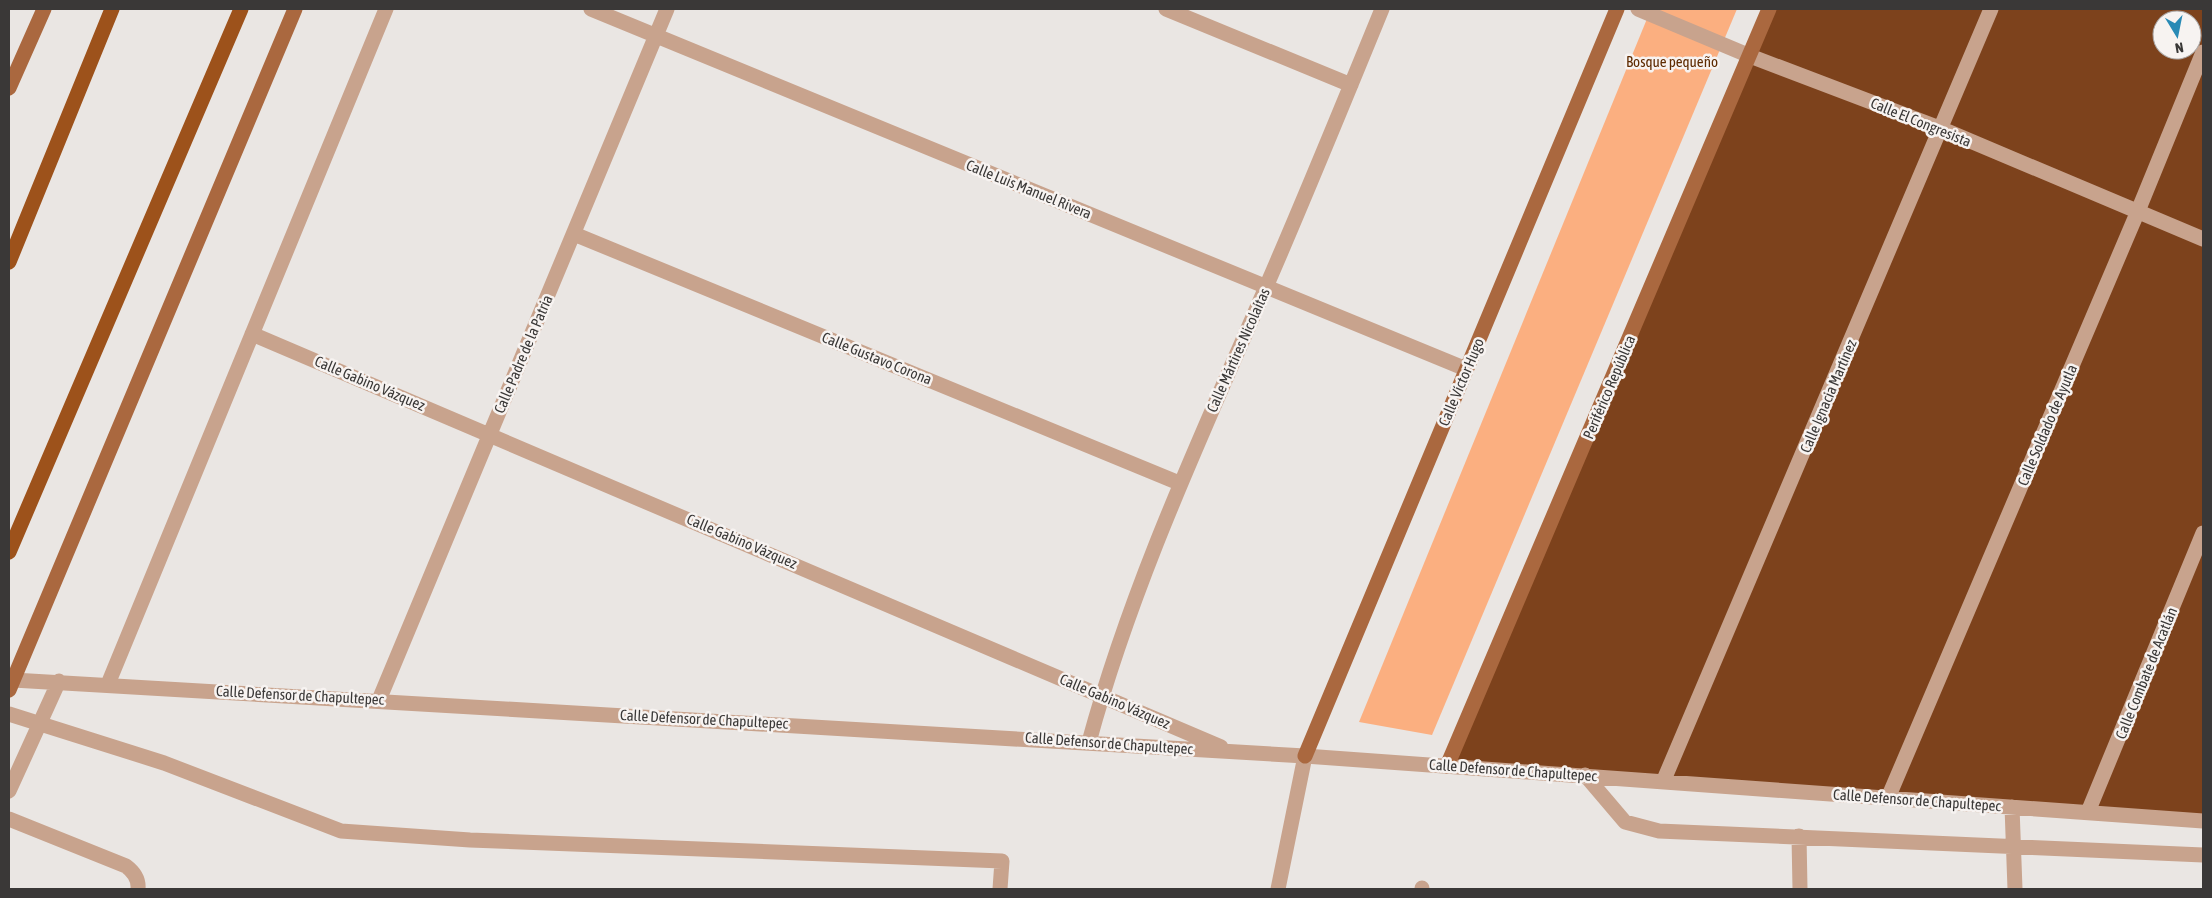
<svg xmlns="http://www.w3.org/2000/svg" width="2212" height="898" font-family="'Asap Condensed',sans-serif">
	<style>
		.green { fill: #fbaf80 }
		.building { fill: #7d431b; fill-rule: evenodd; filter: url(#shadow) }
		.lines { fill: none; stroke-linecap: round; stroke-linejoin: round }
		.minor { stroke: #c8a38d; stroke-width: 15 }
		.major { stroke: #aa683f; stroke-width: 15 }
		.highway { stroke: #9d521b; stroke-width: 15 }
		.labels { text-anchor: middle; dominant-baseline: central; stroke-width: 5; stroke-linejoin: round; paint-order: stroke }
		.park-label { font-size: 15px; fill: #5e2b01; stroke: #f7f3f1 }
		.street-label { font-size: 15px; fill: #3a3837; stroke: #f7f3f1 }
	</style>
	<defs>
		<filter id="shadow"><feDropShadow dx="3" dy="5.5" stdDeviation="1" flood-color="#0004"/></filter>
	</defs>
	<rect width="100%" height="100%" fill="#eae6e3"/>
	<path class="green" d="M1651,9H1737L1432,735L1359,722Z"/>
	<path class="building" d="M1765,9H2203V816L1447,766ZM2162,20H2192V50H2162Z"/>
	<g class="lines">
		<path class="minor" d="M591,9L1466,369
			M1166,9L1351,85
			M1638,9L1750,56L1942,129L2203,239
			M574,234L1179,483
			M252,334L1221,747
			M13,680L1305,756L2203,821
			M108,684L386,9
			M379,700L667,9
			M9,714L164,763L341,831L470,840L1002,861L1000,889
			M1089,742C1132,584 1201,437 1266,287C1306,195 1344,102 1382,9
			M1585,775L1625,822L1659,831L2203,855
			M1663,782L1991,9
			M9,791L59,681
			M1888,798L2138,211L2203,52
			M2012,807L2015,889
			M2088,812L2203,533
			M9,819L126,866C134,872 139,879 138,889
			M1799,836L1800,889
			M1422,888V889
			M1278,889L1305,756"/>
		<path class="major" d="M9,88L44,9
			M9,690L295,9
			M1305,756L1617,9
			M1447,766L1769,9"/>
		<path class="highway" d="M9,262L112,9
			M9,552L241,9"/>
	</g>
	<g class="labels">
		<g class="park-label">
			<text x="1672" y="61">Bosque pequeño</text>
		</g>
		<g class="street-label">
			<text transform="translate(1921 122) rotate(22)">Calle El Congresista</text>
			<text transform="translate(1029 189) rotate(22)">Calle Luis Manuel Rivera</text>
			<text transform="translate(1238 350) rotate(-66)">Calle Mártires Nicolaítas</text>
			<text transform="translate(523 354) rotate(-67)">Calle Padre de la Patria</text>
			<text transform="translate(877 358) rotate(22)">Calle Gustavo Corona</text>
			<text transform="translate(1461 382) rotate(-67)">Calle Víctor Hugo</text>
			<text transform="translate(370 383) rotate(23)">Calle Gabino Vázquez</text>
			<text transform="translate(1609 387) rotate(-67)">Periférico República</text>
			<text transform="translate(1828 396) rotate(-67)">Calle Ignacia Martínez</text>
			<text transform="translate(2047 425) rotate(-67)">Calle Soldado de Ayutla</text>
			<text transform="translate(742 541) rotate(23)">Calle Gabino Vázquez</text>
			<text transform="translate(2146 673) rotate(-68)">Calle Combate de Acatlán</text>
			<text transform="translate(300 695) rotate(3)">Calle Defensor de Chapultepec</text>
			<text transform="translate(1115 701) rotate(23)">Calle Gabino Vázquez</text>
			<text transform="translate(704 719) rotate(3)">Calle Defensor de Chapultepec</text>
			<text transform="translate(1109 743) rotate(4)">Calle Defensor de Chapultepec</text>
			<text transform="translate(1513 770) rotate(4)">Calle Defensor de Chapultepec</text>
			<text transform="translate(1917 800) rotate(4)">Calle Defensor de Chapultepec</text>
		</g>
	</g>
	<rect width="2212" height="898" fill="none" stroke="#3a3837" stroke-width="20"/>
	<g transform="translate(2177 35) rotate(170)"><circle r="24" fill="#f7f3f1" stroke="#aba8a7"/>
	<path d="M0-4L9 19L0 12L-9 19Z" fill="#298ab5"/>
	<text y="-8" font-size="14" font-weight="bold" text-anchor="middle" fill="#3a3837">N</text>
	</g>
</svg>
